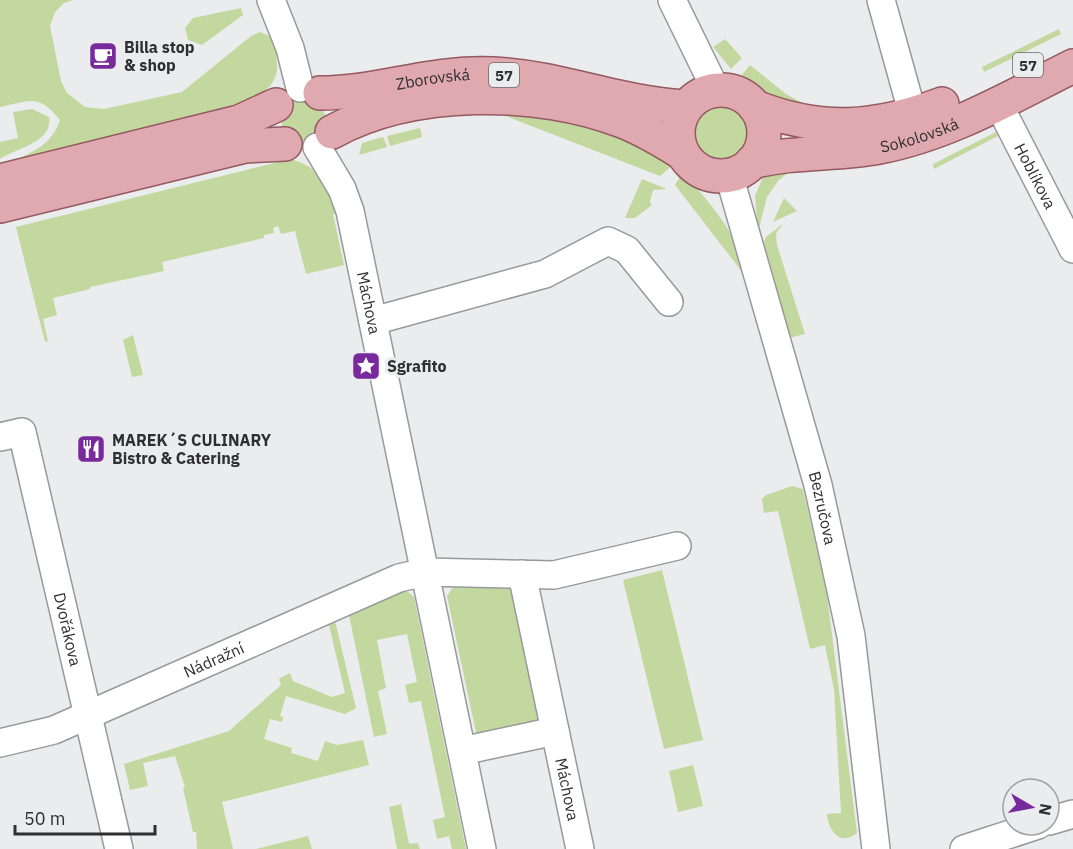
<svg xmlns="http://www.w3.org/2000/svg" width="1073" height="849" font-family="'IBM Plex Sans',sans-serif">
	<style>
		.green { fill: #c3d89e }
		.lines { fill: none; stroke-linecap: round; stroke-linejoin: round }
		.minor-casing { stroke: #98999b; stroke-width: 30 }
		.major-casing { stroke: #945961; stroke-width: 36 }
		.minor { stroke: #fff; stroke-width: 27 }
		.major { stroke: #e0a9b0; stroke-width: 33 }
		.labels { text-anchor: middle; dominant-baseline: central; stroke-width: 6; stroke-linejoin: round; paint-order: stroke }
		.shield { fill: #ebecee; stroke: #676869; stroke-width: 1.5 }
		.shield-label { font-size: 15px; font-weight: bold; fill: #2f2f30 }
		.poi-label { font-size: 16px; font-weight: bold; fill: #2f2f30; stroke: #ebecee; text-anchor: start }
		.street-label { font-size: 16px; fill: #2f2f30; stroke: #ebecee }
	</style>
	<rect width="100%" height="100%" fill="#ebecee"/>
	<path class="green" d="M0,0H73L64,3L55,12L50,26L61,81L67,93L85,107L104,109L182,92L251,36L260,32L274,38L278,48C275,55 277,59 277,66C278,84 262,94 250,103L12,161C34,152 52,144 60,120C38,93 31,101 0,107Z
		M241,8L243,15L202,45L188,40L185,28L193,18Z
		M1059,29L1061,34L984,72L982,67Z
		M725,39L742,58L731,69L713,47Z
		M750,65L786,94L808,106L807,111L764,94L740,77Z
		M281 119a22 22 0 1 1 44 0a22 22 0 1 1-44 0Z
		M691 134a30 30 0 1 1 60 0a30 30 0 1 1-60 0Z
		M32,109L49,117C53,143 16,148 0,159V142L18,138L13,112Z
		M490,110L596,121L673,165L660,176Z
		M420,128L422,137L390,146L387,136Z
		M996,132L998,136L934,169L933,164Z
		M383,137L387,147L359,155L362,143Z
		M290,159C322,167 325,186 339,212L333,214L344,265L306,274L295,231L281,234L278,226L273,228L274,233L264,235V238L162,262L164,271L90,287V289L53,298L57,315L43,319L48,341L45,342L16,227Z
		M765,172H789L778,181L767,197L758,232L755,196Z
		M682,173C715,206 740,240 753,286L675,185Z
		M642,179L667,189L653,190L650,202L652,205L635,218H625Z
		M784,198L797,211L773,222Z
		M784,223L776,233L777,245L805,334L789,338L764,242L766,237Z
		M133,335L143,375L132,377L123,340Z
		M792,486L803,489L827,595L857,833C840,847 828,830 827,814L841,813L834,690L825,645L810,649L778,511L764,513L762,499L766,495Z
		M662,570L703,740L664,749L623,580Z
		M512,585L545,723L477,737L447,596L454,586Z
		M402,591L408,592L414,597L466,849H452L449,836L437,839L433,820L445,817L421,701L409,703L405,685L417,682L407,634L377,640L386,688L378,691L387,734L374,737L349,615Z
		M335,621L356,708L345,714L286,696L280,716L283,717L282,722L270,719L264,739L292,748L291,753L318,761L325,741L337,745L363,740L369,765L222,802L233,849H197L196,832H193L183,788L185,787L175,756L143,763L148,786L130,790L124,764L229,731L281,685L279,679L290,673L293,681L332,697L345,693L329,625Z
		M693,765L703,806L678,812L669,771Z
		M401,804L409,844L418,843L420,849H397L389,807Z
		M308,836L312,849H256Z"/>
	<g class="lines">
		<g class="minor-casing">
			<g id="minor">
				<path d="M271,0L290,48L300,88"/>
				<path d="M672,0L716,90"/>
				<path d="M881,0L913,115"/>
				<path id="s1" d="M998,103L1073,249"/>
				<path id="s2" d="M317,147L342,189L350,211L482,849"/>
				<path id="s3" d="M729,175L818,485L851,636L876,849"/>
				<path d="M373,321L545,274L608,241L627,250L669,302"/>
				<path id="s4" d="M0,437L22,432L119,849"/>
				<path id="s5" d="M522,574L580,849"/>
				<path id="s6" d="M0,743L54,730L399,578L425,572L554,575L677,546"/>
				<path d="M462,751L555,731"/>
				<path d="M1049,821L1073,814"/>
				<path d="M964,849L1038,825"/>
			</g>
		</g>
		<g class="major-casing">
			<g id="major">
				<circle cx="721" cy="133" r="43"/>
				<path id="s7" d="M320,93C379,93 431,71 493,74C559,77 621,104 686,107"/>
				<path d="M755,107C822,133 875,129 942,104"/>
				<path d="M332,132C412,88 538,88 622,121C643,129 663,141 682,153"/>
				<path id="s8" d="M752,162C794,151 837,155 879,147C948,134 1011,97 1073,66"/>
				<path d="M0,181L239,122L276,105"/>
				<path d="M0,206L245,146L285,144"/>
			</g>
		</g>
		<use href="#minor" class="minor"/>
		<use href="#major" class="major"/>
	</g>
	<defs>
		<g id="cafe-square" transform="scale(1.5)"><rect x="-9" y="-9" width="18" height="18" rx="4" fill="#782a9c" stroke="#ebecee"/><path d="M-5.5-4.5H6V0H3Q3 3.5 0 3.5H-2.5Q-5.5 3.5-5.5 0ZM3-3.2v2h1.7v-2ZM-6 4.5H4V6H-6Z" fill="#fff"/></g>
		<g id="sight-square" transform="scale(1.5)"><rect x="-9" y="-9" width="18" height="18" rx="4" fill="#782a9c" stroke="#ebecee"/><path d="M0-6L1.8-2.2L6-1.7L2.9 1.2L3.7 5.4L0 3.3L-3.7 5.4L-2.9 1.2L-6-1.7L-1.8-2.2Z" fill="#fff"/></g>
		<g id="restaurant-square" transform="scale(1.5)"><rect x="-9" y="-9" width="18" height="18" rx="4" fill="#782a9c" stroke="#ebecee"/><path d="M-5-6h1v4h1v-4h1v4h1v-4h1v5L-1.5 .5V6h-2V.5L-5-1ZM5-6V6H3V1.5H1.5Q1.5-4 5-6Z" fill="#fff"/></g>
	</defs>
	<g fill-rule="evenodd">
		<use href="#cafe-square" x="103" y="56"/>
		<use href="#sight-square" x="366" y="366"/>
		<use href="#restaurant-square" x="91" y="449"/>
	</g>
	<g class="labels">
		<g class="shield">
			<rect x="1013" y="53" width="30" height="24" rx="4.5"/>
			<rect x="489" y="63" width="30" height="24" rx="4.5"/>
		</g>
		<g class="shield-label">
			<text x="1028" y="65">57</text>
			<text x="504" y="75">57</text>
		</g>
		<g class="poi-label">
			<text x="124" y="47">Billa stop<tspan x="124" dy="18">&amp; shop</tspan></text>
			<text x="387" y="366">Sgrafito</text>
			<text x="112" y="440">MAREK´S CULINARY<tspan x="112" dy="18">Bistro &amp; Catering</tspan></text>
		</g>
		<g class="street-label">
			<text stroke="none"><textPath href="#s7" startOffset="114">Zborovská</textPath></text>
			<text stroke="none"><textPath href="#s8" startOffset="170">Sokolovská</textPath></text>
			<text stroke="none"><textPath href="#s1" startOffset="82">Hoblíkova</textPath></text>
			<text stroke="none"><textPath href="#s2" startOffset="166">Máchova</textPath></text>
			<text stroke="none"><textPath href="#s3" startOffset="346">Bezručova</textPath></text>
			<text stroke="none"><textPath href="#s4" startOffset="225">Dvořákova</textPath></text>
			<text stroke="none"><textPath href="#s6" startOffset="230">Nádražní</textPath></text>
			<text stroke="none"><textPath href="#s5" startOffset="220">Máchova</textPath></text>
		</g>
	</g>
	<g transform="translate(1031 807) rotate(100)"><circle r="28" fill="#ebecee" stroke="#a0a0a2" stroke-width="1.5"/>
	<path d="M0-4.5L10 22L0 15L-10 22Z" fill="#782a9c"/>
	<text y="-9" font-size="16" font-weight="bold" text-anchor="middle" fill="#2f2f30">N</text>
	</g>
	<path d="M15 825v9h140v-9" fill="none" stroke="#2f2f30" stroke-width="3"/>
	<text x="24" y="825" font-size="18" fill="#2f2f30" stroke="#ebecee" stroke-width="4.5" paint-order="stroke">50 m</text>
</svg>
